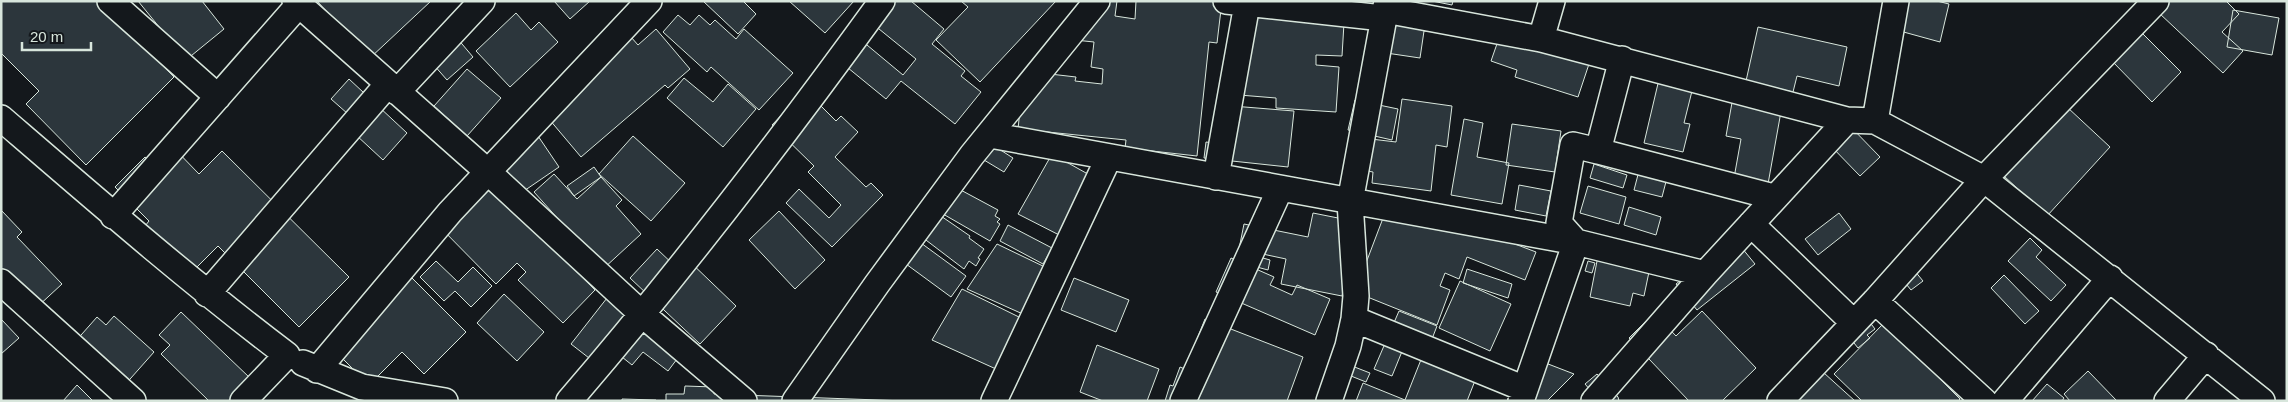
<svg xmlns="http://www.w3.org/2000/svg" width="2288" height="402" font-family="Arial,sans-serif">
	<style>
		.building { fill: #2c363c; stroke: #d8e6dc }
		.lines { fill: none; stroke-linecap: round; stroke-linejoin: round }
		.minor-casing { stroke: #d8e6dc; stroke-width: 28 }
		.minor { stroke: #14181c; stroke-width: 25 }
	</style>
	<rect width="100%" height="100%" fill="#14181c"/>
	<path class="building" d="M1,1H99L174,77L86,165L26,104L39,91L1,53Z
		M138,1H202L224,29L186,60Z
		M317,1H431L370,58Z
		M554,1H590L570,19Z
		M703,1H743L756,14L738,34Z
		M789,1H854L825,33Z
		M883,1H911L944,29L932,44L965,71L961,76L981,92L955,124L901,81L886,99L842,63L861,40L903,75L916,59L868,20Z
		M961,1H1056L980,82L936,40L968,7Z
		M1088,1H1117L1115,16L1135,19L1136,1H1222L1217,43L1209,42L1197,156L1125,148L1126,140L1018,129L1024,71L1076,77L1075,81L1102,84L1103,69L1091,67L1094,42L1065,39Z
		M1432,1H1453L1452,5Z
		M1896,1H1937L1949,4L1940,42L1889,28Z
		M2170,1H2226L2239,14L2222,32L2243,51L2223,73L2159,13Z
		M1372,8L1429,16L1427,31H1424L1420,58L1366,50Z
		M2233,10L2279,18L2272,55L2227,47Z
		M1235,11L1344,23L1342,56L1316,55V65L1339,67L1336,112L1276,108V98L1227,94Z
		M516,13L531,30L539,22L558,42L510,87L476,51Z
		M678,15L690,25L699,15L710,25L715,20L736,39L744,29L793,73L759,110L711,67L707,72L663,32Z
		M446,25L473,57L447,80L419,48Z
		M1758,27L1847,47L1839,86L1797,76L1793,92L1746,81Z
		M656,29L690,69L668,88L665,85L581,157L538,106L631,37L638,45Z
		M2140,31L2181,72L2152,102L2111,60Z
		M1499,38L1592,55L1578,97L1515,77L1517,70L1491,61Z
		M467,69L501,98L467,136L434,106Z
		M1660,75L1694,83L1684,123L1690,124L1683,152L1644,143Z
		M684,78L713,102L728,84L756,109L723,147L667,98Z
		M349,79L407,133L383,160L342,122L348,114L331,99Z
		M805,90L836,121L841,116L858,132L835,157L866,187L871,183L883,195L832,247L786,203L799,189L829,218L841,205L808,172L814,166L772,125Z
		M1733,97L1782,106L1768,184L1734,178L1741,139L1726,136Z
		M1402,99L1452,106L1447,147L1436,145L1431,191L1372,183L1373,172L1367,171L1371,139L1396,142Z
		M1355,100L1398,109L1392,140L1348,130Z
		M1220,105L1294,111L1288,167L1204,158L1206,142L1222,144Z
		M2067,107L2110,147L2047,216L2004,176Z
		M1464,119L1483,123L1477,157L1509,163L1502,204L1451,195Z
		M1512,124L1561,131L1555,172L1506,165Z
		M1848,124L1880,157L1860,176L1828,143Z
		M534,130L559,167L521,193L497,156Z
		M633,136L685,183L651,221L599,174Z
		M988,142L1013,158L1004,172L979,157Z
		M169,143L199,174L222,151L349,277L299,327L218,246L191,273L145,226L149,221L115,187L145,157L151,162Z
		M1052,154L1095,178L1067,239L1018,214Z
		M1594,164L1627,175L1623,188L1590,178Z
		M594,167L601,177L574,196L567,186Z
		M1640,167L1668,174L1662,197L1634,190Z
		M554,174L577,199L601,177L622,200L616,206L641,234L603,269L534,192Z
		M480,176L595,290L563,323L518,280L526,272L517,263L496,284L434,221Z
		M1519,185L1551,191L1546,216L1515,210Z
		M1588,186L1626,197L1619,224L1580,213Z
		M957,188L998,210L995,216L1000,219L997,222L1000,224L990,241L943,214Z
		M1388,205L1507,241L1536,252L1525,280L1467,257L1459,279L1445,273L1440,286L1450,290L1437,325L1355,292Z
		M1629,207L1661,217L1656,235L1624,225Z
		M1,210L22,232L17,237L62,284L36,308L1,271Z
		M779,211L825,260L795,289L749,240Z
		M1313,213L1358,222L1342,296L1281,284L1286,259L1239,249L1244,224L1308,237Z
		M1839,213L1851,229L1818,255L1805,239Z
		M938,214L970,236L969,238L984,249L978,258L980,259L976,266L969,261L964,269L918,234Z
		M1008,225L1052,248L1043,264L1000,241Z
		M1733,237L1755,264L1697,310L1676,284Z
		M2030,238L2042,250L2036,257L2066,285L2051,301L2008,261Z
		M921,243L966,276L951,297L906,264Z
		M997,244L1047,268L1025,315L967,289Z
		M657,249L677,268L686,258L736,306L700,344L630,278Z
		M1256,256L1270,260L1268,270L1253,266Z
		M1598,256L1650,267L1644,296L1633,293L1630,306L1590,297Z
		M1231,258L1274,277L1270,285L1292,295L1297,285L1330,299L1315,335L1216,292Z
		M436,261L458,282L473,267L492,286L471,307L455,291L444,301L420,277Z
		M1588,261L1595,263L1592,273L1585,271Z
		M1467,269L1512,284L1508,298L1463,283Z
		M1914,270L1923,281L1911,290L1902,279Z
		M407,273L466,332L424,374L402,352L369,385L337,353Z
		M2004,275L2039,311L2025,324L1991,288Z
		M1074,278L1129,300L1116,332L1061,310Z
		M1460,281L1511,304L1490,351L1439,328Z
		M962,289L1023,319L996,369L932,340Z
		M504,294L544,332L517,361L477,323Z
		M607,298L680,355L668,371L643,352L632,365L622,357L598,365L571,344Z
		M1399,311L1437,326L1425,357L1403,349L1392,376L1374,369Z
		M1702,311L1756,368L1722,401H1689L1629,338L1654,313L1676,336Z
		M181,312L250,378L228,401H209L161,354L170,345L159,335Z
		M114,316L154,352L123,387L74,343L97,317L106,325Z
		M1865,316L1875,329L1867,335L1870,338L1858,348L1846,333Z
		M1,319L19,338L1,354Z
		M1205,319L1303,357L1287,401H1165L1170,385L1173,386L1180,367L1204,377L1190,357Z
		M1884,323L1960,399L1958,401H1862L1834,374Z
		M1097,345L1159,369L1147,401H1103L1080,392Z
		M1426,347L1480,368L1467,401H1356L1363,383L1405,400Z
		M1334,359L1370,373L1366,382L1331,368Z
		M1543,362L1574,374L1547,401H1527Z
		M1813,363L1855,401H1778Z
		M2088,371L2117,401H2070L2064,394Z
		M1597,374L1618,397L1619,401H1595L1597,398L1585,384Z
		M2047,384L2064,398L2062,401H2032Z
		M77,385L93,401H63Z
		M685,386L714,387V394L906,401H666V394H684Z
		M622,399L656,400V401H622Z"/>
	<g class="lines">
		<g class="minor-casing">
			<path id="minor" d="M110,1L218,97
				M295,1L488,172L643,315L744,401
				M1226,1L1383,18
				M1385,10L1541,39L1847,120L1875,121L1984,179L2262,401
				M1541,39L1552,1
				M397,92L482,1
				M1,118C95,199 188,280 287,355L243,401
				M1875,121L1896,1
				M990,135L1576,242L1705,274
				M1598,151L1774,197
				M1216,177L1247,4
				M113,216L302,1
				M1751,224L1854,323
				M1,282L133,401
				M207,294L388,84
				M1875,301L1984,401
				M1354,319L1525,389
				M303,363L362,387L445,401
				M317,370L450,212L649,1
				M569,401C680,272 782,139 882,1
				M795,401L877,284L972,155L1097,1
				M994,401L1109,157
				M1183,401L1280,189
				M1329,401L1348,346L1354,319L1356,296L1350,202L1387,1
				M1521,401L1576,242L1559,223L1573,145L1598,151L1622,59
				M1594,401L1705,274L1847,120
				M1780,401L1875,301L1984,179L2156,1
				M2005,401L2110,278
				M2167,401L2206,355"/>
		</g>
		<use href="#minor" class="minor"/>
	</g>
	<rect width="2288" height="402" fill="none" stroke="#d8e6dc" stroke-width="5"/>
	<path d="M22 42v8h69v-8" fill="none" stroke="#d8e6dc" stroke-width="2.5"/>
	<text x="30" y="42" font-size="15" fill="#d8e6dc" stroke="#14181c" stroke-width="4" paint-order="stroke">20 m</text>
</svg>
